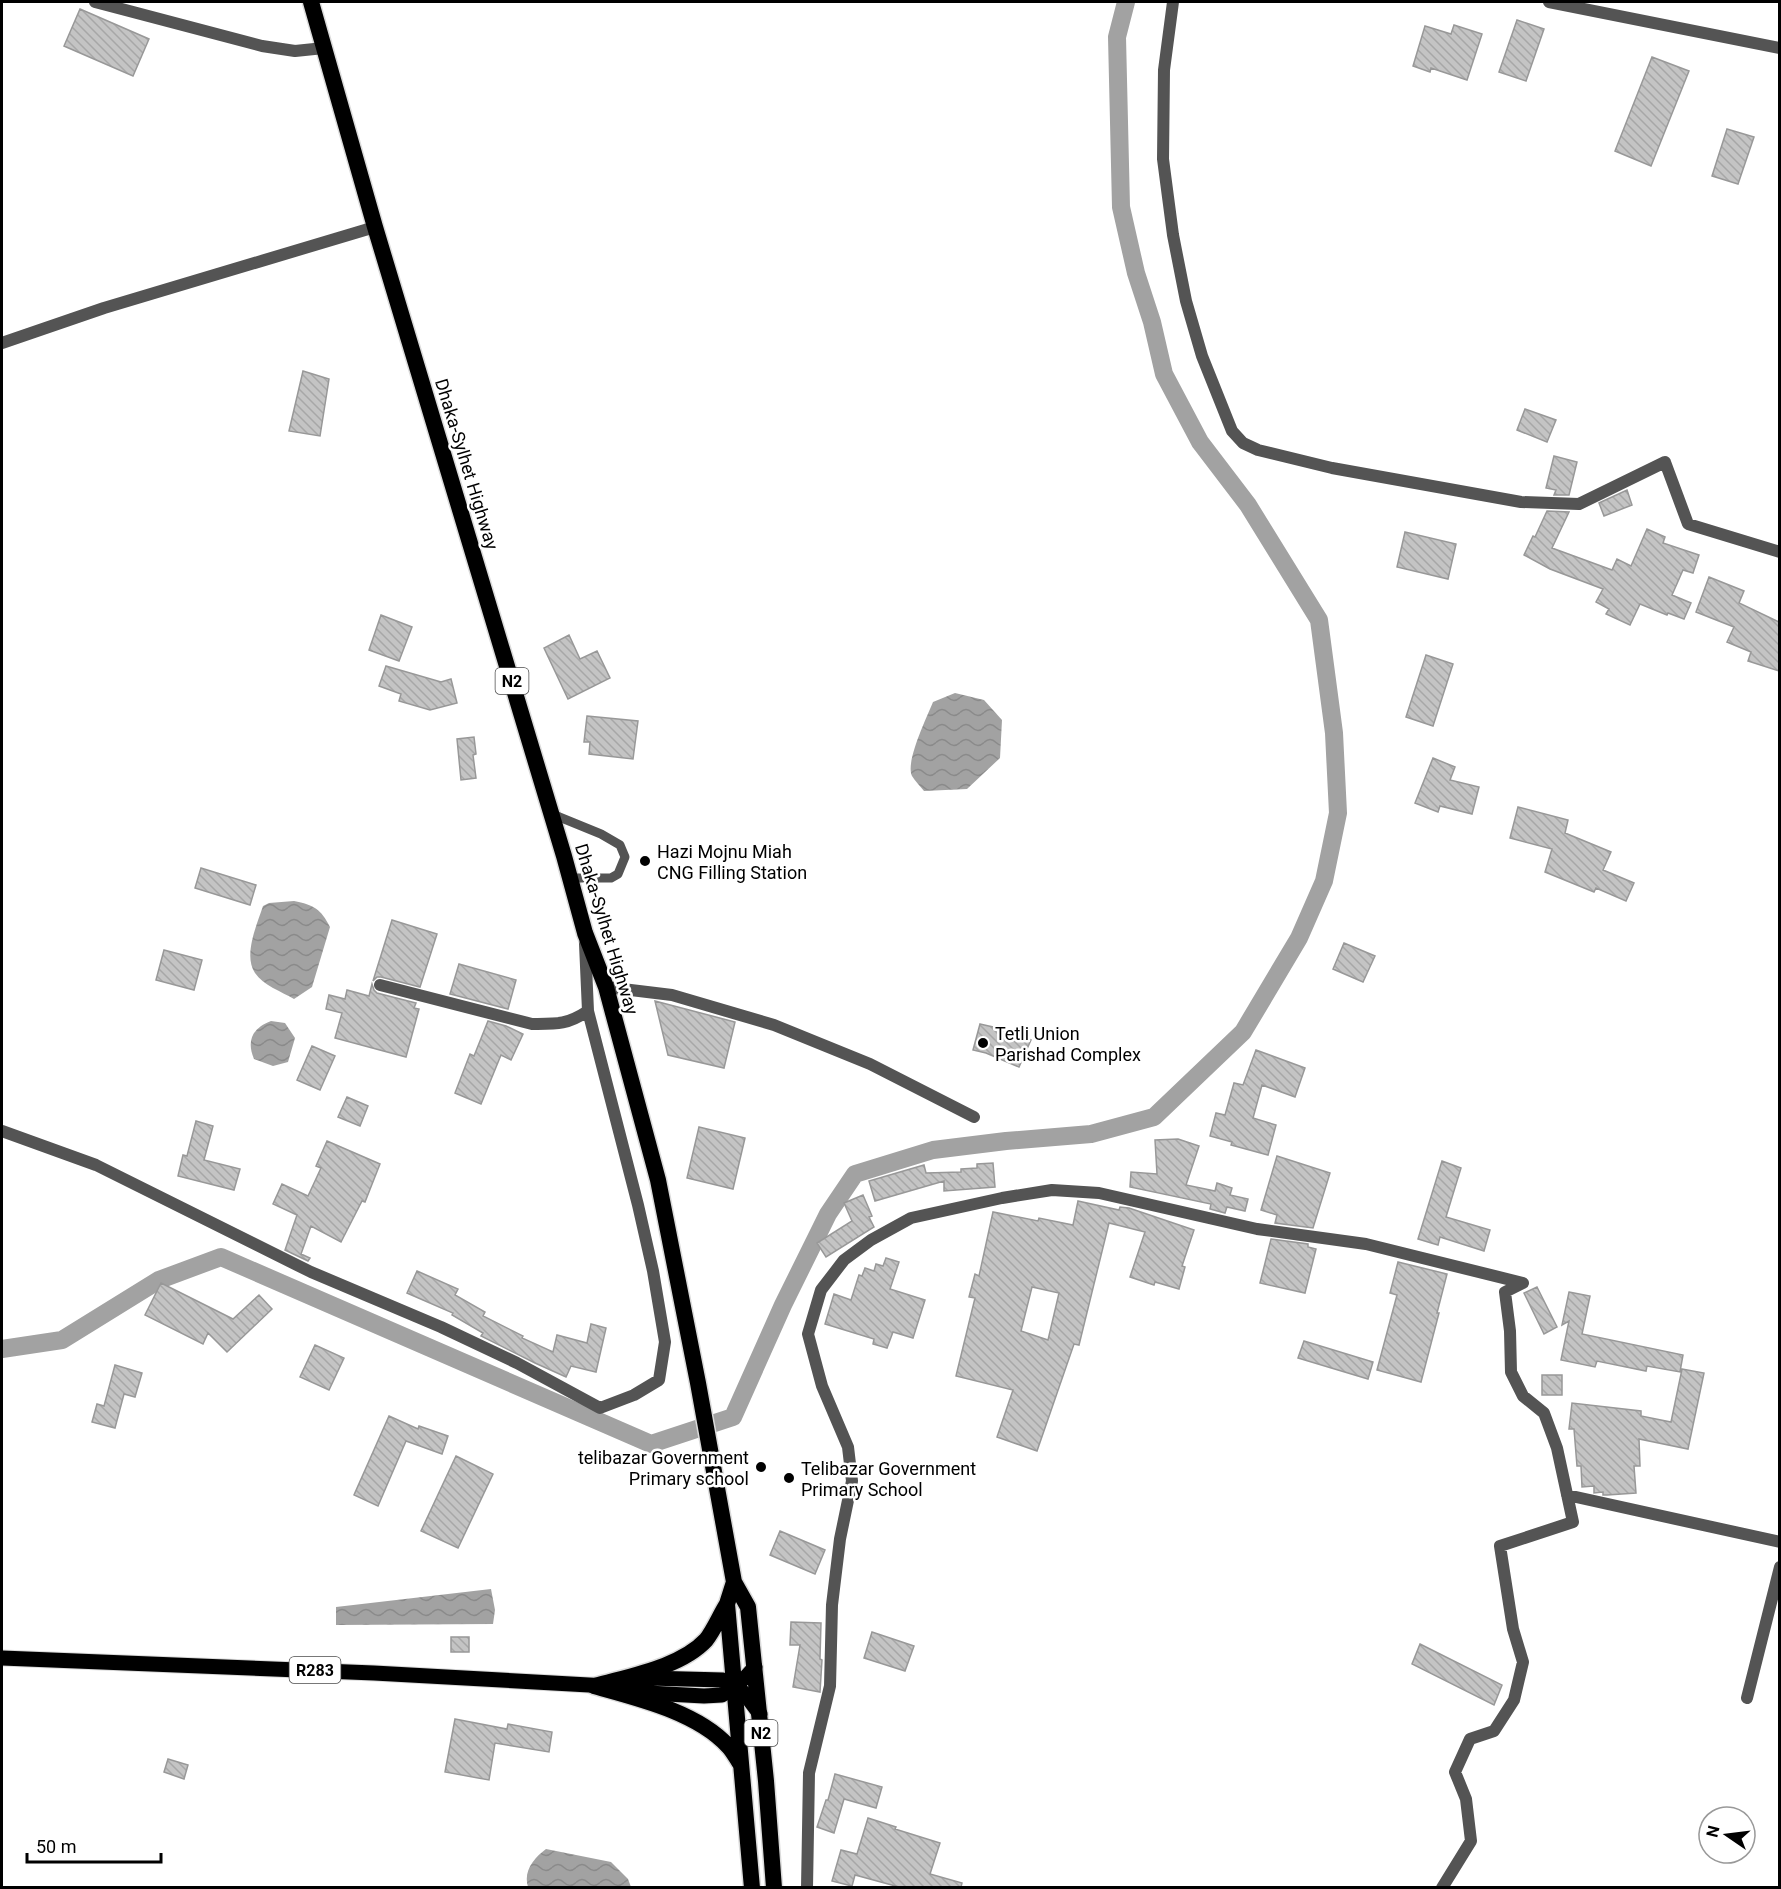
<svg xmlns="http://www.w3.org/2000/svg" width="1781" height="1889" font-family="Roboto,sans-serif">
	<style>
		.water { fill: url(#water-waves) }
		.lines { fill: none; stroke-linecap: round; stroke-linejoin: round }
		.canal { stroke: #a2a2a2; stroke-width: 18 }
		.building { fill: url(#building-back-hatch); stroke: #989898; stroke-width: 1.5; fill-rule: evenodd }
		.primary-casing { stroke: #dbdbdb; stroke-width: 17 }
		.trunk-casing { stroke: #dbdbdb; stroke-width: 19 }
		.service { stroke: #545454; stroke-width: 9 }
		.minor { stroke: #545454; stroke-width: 12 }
		.primary { stroke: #000; stroke-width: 15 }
		.trunk { stroke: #000; stroke-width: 16 }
		.poi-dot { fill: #000; stroke: #fff; stroke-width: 2 }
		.labels { text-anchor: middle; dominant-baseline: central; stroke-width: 5; stroke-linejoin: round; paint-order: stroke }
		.shield { fill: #fff; stroke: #4c4c4c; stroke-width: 1.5 }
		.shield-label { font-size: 16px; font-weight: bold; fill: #000 }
		.street-label { font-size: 18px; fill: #000; stroke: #fff }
		.poi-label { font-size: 18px; fill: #000; stroke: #fff; text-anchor: start }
	</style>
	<defs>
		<pattern id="water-waves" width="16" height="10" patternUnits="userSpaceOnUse" patternTransform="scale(1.5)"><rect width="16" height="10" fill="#a2a2a2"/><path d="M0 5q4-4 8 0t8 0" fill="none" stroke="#8a8a8a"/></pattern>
		<pattern id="building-back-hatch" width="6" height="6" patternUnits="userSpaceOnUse" patternTransform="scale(1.5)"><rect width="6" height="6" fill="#c4c4c4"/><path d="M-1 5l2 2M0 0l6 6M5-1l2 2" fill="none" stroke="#a7a7a7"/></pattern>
	</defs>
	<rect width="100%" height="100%" fill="#fff"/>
	<path class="water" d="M955,693L984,700L1002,720L1000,758L967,789L924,791C920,786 915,781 912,776C905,762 927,717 933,702Z
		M294,901C314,905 321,909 330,927L312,987L294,999C282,992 263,985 255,973C243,956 257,924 263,906L269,903Z
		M271,1021L285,1023L295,1038L288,1062L273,1066L254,1059C246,1040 253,1028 271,1021Z
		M491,1589L495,1610L493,1624L336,1625V1607Z
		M546,1849L611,1862L628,1879L631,1887H528C523,1871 534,1858 546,1849Z"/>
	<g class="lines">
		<path class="canal" d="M2,1349L62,1340L159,1280L221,1257L651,1444L733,1417L783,1305L828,1214L855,1174L933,1150L1006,1141L1091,1134L1154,1117L1243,1032L1299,938L1324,881L1338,813L1334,733L1319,620L1248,505L1200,442L1164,374L1152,322L1136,273L1121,207L1117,37L1126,2"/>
	</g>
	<path class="building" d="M80,9L149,39L133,76L64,46Z
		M1517,20L1544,29L1526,81L1499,72Z
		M1454,25L1482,34L1467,80L1431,68L1430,72L1413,66L1425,26L1451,34Z
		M1652,57L1689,71L1651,166L1615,151Z
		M1727,129L1754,137L1738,184L1712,176Z
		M303,371L329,379L320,436L289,431Z
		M1525,409L1556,420L1547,442L1517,430Z
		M1554,456L1577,462L1569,495H1554L1556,490L1546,488Z
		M1627,490L1632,505L1604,516L1599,503Z
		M1547,511L1569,512L1552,548L1612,570L1617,559L1631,566L1647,529L1665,537L1663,543L1699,555L1693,573L1683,570L1672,595L1691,603L1684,619L1668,613L1667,615L1640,604L1630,625L1606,614L1609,609L1596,602L1603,589L1550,569L1524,555L1533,536L1535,537Z
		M1405,532L1456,544L1448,579L1397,567Z
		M1709,577L1744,591L1739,603L1779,622V671L1748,661L1751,652L1727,642L1734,627L1696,612Z
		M381,615L412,627L399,661L369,650Z
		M569,635L580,659L597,651L610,678L568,699L544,648Z
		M1426,655L1453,664L1433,726L1406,717Z
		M386,666L441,682L451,679L457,703L430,710L399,701L401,694L379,686Z
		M587,716L638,721L633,759L589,754L590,742H584Z
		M474,737L476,754L473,755L476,778L461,780L457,739Z
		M1433,758L1455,767L1450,780L1479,787L1472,814L1440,806L1438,812L1415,803Z
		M1518,807L1568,820L1565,833L1611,852L1603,870L1634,883L1626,901L1596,888L1594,892L1545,872L1552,849L1510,838Z
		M201,868L256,885L250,905L195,888Z
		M392,920L437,934L420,987L381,977H377L373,981Z
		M1344,943L1375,956L1363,982L1333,969Z
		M164,950L202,960L194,990L156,980Z
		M459,964L516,980L508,1009L450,994Z
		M372,984L374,990L377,993L416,1003L414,1008L419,1009L406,1057L335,1038L342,1013L326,1009L329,995L345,999L347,990L369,996Z
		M655,1001L735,1022L724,1068L668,1055Z
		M488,1021L506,1026L523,1034L511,1060L501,1055L481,1104L455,1093L470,1054L474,1056Z
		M980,1024L1002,1029V1027L1031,1040L1019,1067L986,1053L973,1050Z
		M312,1046L335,1056L320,1090L297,1080Z
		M1256,1050L1305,1068L1295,1097L1262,1085L1253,1118L1276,1125L1268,1155L1231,1145L1232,1142L1210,1136L1216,1113L1225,1115L1234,1083L1243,1085Z
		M347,1097L368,1106L360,1126L338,1117Z
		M196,1121L213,1126L204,1160L240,1169L234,1190L178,1176L183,1155L187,1156Z
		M699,1127L745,1138L733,1189L687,1178Z
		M1178,1139L1199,1146L1186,1185L1215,1191L1217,1183L1232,1188L1230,1195L1248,1199L1245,1211L1227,1207L1225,1213L1210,1209L1211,1204L1130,1187L1131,1172L1157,1174L1155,1140Z
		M327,1141L380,1164L365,1202L362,1201L341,1242L311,1226L301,1254L310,1258L308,1261L285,1250L297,1215L273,1204L282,1184L308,1196L321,1168L316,1166Z
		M1277,1156L1330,1173L1313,1228L1275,1223L1277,1215L1261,1210Z
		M1442,1161L1461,1168L1446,1217L1490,1230L1484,1251L1440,1237L1438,1245L1418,1239Z
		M993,1163L995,1187L944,1191V1181L875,1201L869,1181L924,1165L926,1173L961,1172V1169L977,1168V1164Z
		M863,1195L872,1216L869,1217L874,1227L826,1257L817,1243L852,1221L844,1203Z
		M1078,1201L1119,1210L1120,1207L1129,1208L1194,1230L1182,1266L1185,1267L1179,1289L1155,1282L1154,1285L1130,1277L1145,1232L1109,1223L1079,1345L1074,1344L1037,1451L997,1437L1013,1390L956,1376L975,1298L969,1297L975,1274L979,1276L993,1212L1038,1221L1039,1218L1073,1225ZM1032,1287L1059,1293L1048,1340L1021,1331Z
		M1271,1239L1308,1244V1247L1316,1249L1305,1293L1260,1283Z
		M886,1258L899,1262L890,1289L925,1300L913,1338L893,1332L887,1348L873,1344L874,1339L825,1324L834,1294L851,1300L859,1275L862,1276L865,1268L874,1271L876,1264L883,1266Z
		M1398,1262L1447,1274L1437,1313H1439L1421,1382L1377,1370L1397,1295L1390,1293Z
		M417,1271L458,1289L455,1295L485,1312L483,1316L523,1336L522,1338L553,1352L557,1335L587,1343L591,1324L606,1328L596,1372L571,1366L566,1377L535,1363L481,1336L483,1333L452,1315L453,1313L407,1293Z
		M161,1283L233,1319L259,1295L272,1309L227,1352L208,1333L203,1344L145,1315Z
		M1537,1287L1557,1327L1544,1334L1524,1293Z
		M1569,1292L1590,1296L1582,1334L1683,1355L1680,1372L1647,1366L1646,1371L1597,1361L1595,1367L1561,1360L1569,1321L1562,1325Z
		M1304,1341L1373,1362L1368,1379L1298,1358Z
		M315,1345L344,1358L329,1390L300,1377Z
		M115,1365L142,1373L135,1397L124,1394L115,1428L92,1422L97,1404L104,1406Z
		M1682,1369L1704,1373L1688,1449L1639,1439L1640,1466H1634L1636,1493L1607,1495H1603V1492L1594,1493V1486L1582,1487L1581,1466H1577L1574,1429H1569L1572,1403L1641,1411V1416L1671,1422Z
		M1542,1375H1562V1395H1542Z
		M389,1416L418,1429L419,1426L448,1436L442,1454L406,1441L378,1506L354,1495Z
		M456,1456L493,1474L458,1548L421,1531Z
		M780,1531L825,1550L815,1574L770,1555Z
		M791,1622L821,1623L820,1659L822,1660L820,1692L793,1687L800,1645H790Z
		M872,1632L914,1646L905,1671L864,1658Z
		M451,1637H469V1652H451Z
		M1420,1644L1502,1685L1494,1705L1412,1664Z
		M455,1719L507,1729L508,1724L552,1732L549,1752L495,1743L489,1780L445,1772Z
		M168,1759L188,1765L184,1779L164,1772Z
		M835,1774L882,1787L876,1808L844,1799L834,1833L817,1827L826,1800H828Z
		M868,1818L896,1827L895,1829L940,1843L930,1874L962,1883L961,1887H899L855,1875L852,1886L832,1881L841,1850L857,1854Z"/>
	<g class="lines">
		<g class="primary-casing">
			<path id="primary" d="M2,1658L374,1673L607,1686
				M633,1683L648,1678L723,1680L735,1685L745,1694L760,1714
				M631,1686L648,1693L704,1696L722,1695L746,1677L755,1667"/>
		</g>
		<g class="trunk-casing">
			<path id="trunk" d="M311,2L375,227L564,856L585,933L606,987L658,1180L698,1383L734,1582L748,1607L766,1781L774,1888
				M734,1582L727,1604L752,1888
				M594,1686C637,1698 697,1712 728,1746C733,1751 737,1759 741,1765
				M595,1686C630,1676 681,1667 706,1640C714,1630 720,1615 727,1604"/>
		</g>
		<path class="service" d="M552,814L601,834L620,845L625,857L618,874L611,878H570"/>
		<path class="minor" d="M95,2L262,46L295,51L324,48
			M1173,2L1164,70L1163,159L1173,235L1186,301L1202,356L1232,431L1243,443L1258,450L1332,468L1521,502L1579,504L1665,462L1688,524L1780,552
			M1549,2L1780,48
			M2,343L104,308L375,227
			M380,985L532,1024C556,1024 567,1025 588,1011
			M606,987L672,995L774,1025L870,1064L974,1117
			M2,1131L96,1165L311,1272L441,1327L517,1363L600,1408L634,1395L659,1380L665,1342L653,1271L638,1205L588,1011L585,944
			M1567,1495L1780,1542
			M1747,1698L1780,1567
			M807,1888L809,1773L830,1686L832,1605L840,1539L852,1481L848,1447L822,1386L808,1334L821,1290L844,1260L871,1240L911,1218L1002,1198L1052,1190L1099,1193L1257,1229L1366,1244L1523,1283L1505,1292L1510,1331L1511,1372L1523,1396L1544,1413L1557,1448L1573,1522L1500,1546L1513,1629L1523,1662L1514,1700L1494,1731L1470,1739L1455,1772L1466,1799L1471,1841L1442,1888"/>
		<use href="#primary" class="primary"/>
		<use href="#trunk" class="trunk"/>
	</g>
	<g class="poi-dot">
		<circle cx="645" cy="861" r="6"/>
		<circle cx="983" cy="1043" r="6"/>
		<circle cx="761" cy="1467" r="6"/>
		<circle cx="789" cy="1478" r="6"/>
	</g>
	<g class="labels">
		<g class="shield">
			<rect x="495.5" y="668" width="33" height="26" rx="4.5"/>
			<rect x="289.5" y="1657" width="51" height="26" rx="4.5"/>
			<rect x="744.5" y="1720" width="33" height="26" rx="4.5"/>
		</g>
		<g class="shield-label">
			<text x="512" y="681">N2</text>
			<text x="315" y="1670">R283</text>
			<text x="761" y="1733">N2</text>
		</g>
		<g class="street-label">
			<text transform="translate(467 464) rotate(73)">Dhaka-Sylhet Highway</text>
			<text transform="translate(607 929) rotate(73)">Dhaka-Sylhet Highway</text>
		</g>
		<g class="poi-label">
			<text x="657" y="851">Hazi Mojnu Miah<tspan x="657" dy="21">CNG Filling Station</tspan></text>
			<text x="995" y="1033">Tetli Union<tspan x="995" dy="21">Parishad Complex</tspan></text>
			<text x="749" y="1457" text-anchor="end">telibazar Government<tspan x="749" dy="21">Primary school</tspan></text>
			<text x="801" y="1468">Telibazar Government<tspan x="801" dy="21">Primary School</tspan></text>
		</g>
	</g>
	<rect width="1781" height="1889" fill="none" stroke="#000000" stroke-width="6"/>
	<g transform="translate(1727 1835) rotate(284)"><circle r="28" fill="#ffffff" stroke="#999999" stroke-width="1.5"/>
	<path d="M0-4.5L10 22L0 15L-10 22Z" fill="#000000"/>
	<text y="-9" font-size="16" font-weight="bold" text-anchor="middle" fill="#000000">N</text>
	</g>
	<path d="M27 1853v9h134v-9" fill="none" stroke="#000000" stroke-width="3"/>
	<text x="36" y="1853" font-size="18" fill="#000000" stroke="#ffffff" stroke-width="4.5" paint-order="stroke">50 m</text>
</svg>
